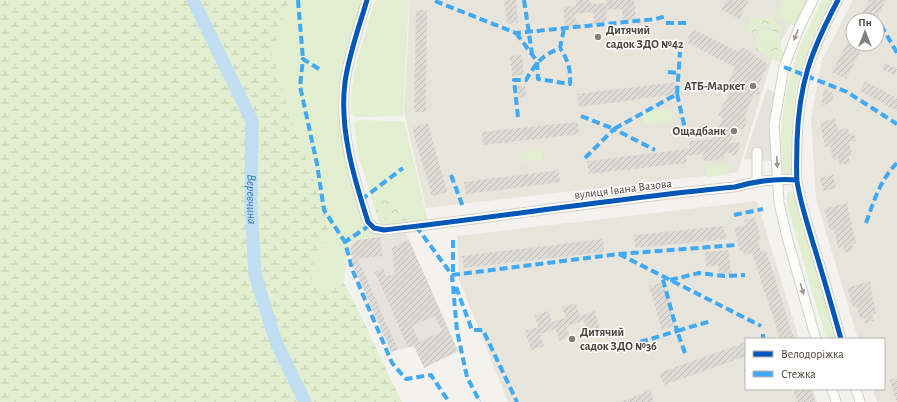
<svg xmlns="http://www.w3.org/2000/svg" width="897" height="402" font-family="'Alegreya Sans',sans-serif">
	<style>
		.residential { fill: #e7e4dc; fill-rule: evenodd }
		.education { fill: #eae5da }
		.green { fill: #e1eecf }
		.forest { fill: url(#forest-crowns) }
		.wetland { fill: url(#wetland-marsh) }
		.parking { fill: #e6e3df }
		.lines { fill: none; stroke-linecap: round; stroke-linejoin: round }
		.river { stroke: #c0ddf1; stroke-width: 13 }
		.building { fill: url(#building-hatch); fill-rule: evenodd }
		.minor-casing { stroke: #d2d0cb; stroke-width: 11 }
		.minor { stroke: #fdfdfc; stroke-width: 9 }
		.quiet { stroke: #3fa9f5; stroke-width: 4; stroke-dasharray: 8 4; stroke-linecap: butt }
		.cycleway-casing { stroke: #fff; stroke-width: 8 }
		.cycleway { stroke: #0057b8; stroke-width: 5 }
		.oneway { fill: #9b9791 }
		.poi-dot { fill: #868178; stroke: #fff; stroke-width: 1.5 }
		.labels { text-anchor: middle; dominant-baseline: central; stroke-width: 3; stroke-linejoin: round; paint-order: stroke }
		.poi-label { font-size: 12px; font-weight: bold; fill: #4b4439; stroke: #fff; text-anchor: start }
		.street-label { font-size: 12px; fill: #4b4439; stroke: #fff }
		.water-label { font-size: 13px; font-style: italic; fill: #2e7ab2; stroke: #fff }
	</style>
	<defs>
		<pattern id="forest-crowns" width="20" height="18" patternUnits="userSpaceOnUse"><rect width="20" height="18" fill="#e1eecf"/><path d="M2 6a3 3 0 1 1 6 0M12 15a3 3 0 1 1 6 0" fill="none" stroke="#c3cdb2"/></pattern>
		<pattern id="wetland-marsh" width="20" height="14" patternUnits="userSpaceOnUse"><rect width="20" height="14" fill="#e1eecf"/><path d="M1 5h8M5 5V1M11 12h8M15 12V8" fill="none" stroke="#c3cdb2"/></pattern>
		<pattern id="building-hatch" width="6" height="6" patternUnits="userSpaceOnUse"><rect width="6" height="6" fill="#dedbd6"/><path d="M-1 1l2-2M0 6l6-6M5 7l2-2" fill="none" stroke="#c0bdb8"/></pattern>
	</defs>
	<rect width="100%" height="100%" fill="#f4f2ee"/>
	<path class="residential" d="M410,0H804L773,56L738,172L426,208L404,112Z
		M853,0H897V402H877L873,389H884V339H858L816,199L811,119L822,60ZM853,20H877V44H853Z
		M757,201L799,339H746V389H813L817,402H508L459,279L457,236Z"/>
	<path class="education" d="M534,0H654L660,56L541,63Z
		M610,279L640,361L534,399L504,317Z
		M746,377V389H758L763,402H685Z"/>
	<path class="green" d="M289,0H361C354,25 344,51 340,77C333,130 351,179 364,230L383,234V236L357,240C345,252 346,266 344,283L333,289H318L312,282L314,261L329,228L322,200L292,123L272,54Z
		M375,0H409L403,116L356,117L351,114C348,79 366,34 375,0Z
		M783,0H813L799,28L775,16Z
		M822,0H832C817,29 802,58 796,91C790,117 792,146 792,173L791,175H785L783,172C782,156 780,138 782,122C786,77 801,40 822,0Z
		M761,27L780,34L774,50L755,43Z
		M671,109L673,122L644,125L642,112Z
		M357,120L404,121L428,221L388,225L382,224L378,220L358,154L354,123Z
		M541,150L542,160L521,162L520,152Z
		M728,164L729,175L707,177L706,166Z
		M790,191L795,194L836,339H826L787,205V193Z"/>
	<path class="forest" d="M750,17H772L780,28L781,49L785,54L782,61H776L756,50V41L768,50L775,48L774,32L768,27H759L755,33L750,34L747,32Z
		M372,199H392L399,207L409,205L412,220L393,221L379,218Z"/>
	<path class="wetland" d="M0,0H289L272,54L292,123L322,200L329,228L314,261L312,282L319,289H333L344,283C365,321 382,363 402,402H0Z"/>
	<path class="parking" d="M767,89L777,92L772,161L744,159Z
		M406,233L458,351L424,368L414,346L391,352L353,265L350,248L357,240Z"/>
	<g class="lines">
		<path class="river" id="s1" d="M193,0L252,121L251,206L255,275L276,342L305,402"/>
	</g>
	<path class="building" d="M504,0H516L518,23L507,24Z
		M576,0H590L591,4L606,3V0H634L636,19L623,21L622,9L606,10L607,22L594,24L593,12L575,14L577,26L565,27L563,7L576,6Z
		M726,0H749L739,19L721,10Z
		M869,0H886L876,20H859Z
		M416,10H427L426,112H414Z
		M693,29L739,52L741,49L744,48L768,64L758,86L760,94L754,95L745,115L747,121L743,130L735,126L736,130L729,144L739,142L740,147L735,156L727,152L723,159L704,161L703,154L686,156L687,163L589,174L587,161L689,149V141L713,139L723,118L718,115L730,92L725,89L735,67L686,42Z
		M853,31V44H864L846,79L832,72Z
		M522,55L524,75L512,76L510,56Z
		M885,63L897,69L894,75L882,69Z
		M865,81L897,98V111L860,91Z
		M676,82L677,94L579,107L577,94Z
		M517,86H525L526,97L519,98Z
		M824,89L834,93L832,102L821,106Z
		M835,119L838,130L848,128L849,134L854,133L856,141L849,142L852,155L848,156L850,163L840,165L838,158L833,159L830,146L825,147L820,122Z
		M578,122L579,134L483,145L482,132Z
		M428,123L447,192L432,196L412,128Z
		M559,170L560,182L466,194L464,182Z
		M833,175L836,188L823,191L820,178Z
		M847,203L856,243L852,244L853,250L844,253L843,247L838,248L834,229L830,230L824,209Z
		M755,217L761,240L758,241L761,252L766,250L794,339H780L752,253L744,255L743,251H740L734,228L746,225L744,220Z
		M723,226L727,239L635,248L634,235Z
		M380,237L382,256L358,259L398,350L391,352L353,265L350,248L357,240Z
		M603,239L604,252L464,268L462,256Z
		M409,240L458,351L424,368L414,346L408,347L375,272L384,267L385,276L395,275L392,248ZM435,316L442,331L420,342L412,326Z
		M728,250L731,274H719L718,265L706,267L705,252Z
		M870,281L876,313L872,314L874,321L865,323L864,318L860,319L857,307L853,308L847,288Z
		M663,282L676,326L662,330L649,286Z
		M576,303L580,316L595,311L600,330L588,334L584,321L567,326L570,338L559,341L556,329L540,334L544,346L531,350L525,331L538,327L535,316L548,311L552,322L566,318L562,307Z
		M746,342V356L664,385L659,373Z
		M897,378V400H896L890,380Z
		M793,389H811L815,402H797Z
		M650,390L654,402H621Z"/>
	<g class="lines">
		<g class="minor-casing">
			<path id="minor" d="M367,0C359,27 349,54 345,82C339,129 354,178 368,222L374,228L384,230C501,217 617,198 735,187C756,181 775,178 797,180
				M813,0L799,28L784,67L774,125L779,203L787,237L816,339
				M838,0C811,51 799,83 797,141C797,154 796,168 797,181C800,202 807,222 813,243C823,275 832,307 841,339
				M757,152V180
				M832,389L836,402
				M856,389L860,402"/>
		</g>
		<use href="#minor" class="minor"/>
		<path class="quiet" d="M298,0L303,59
			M524,0L532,54
			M435,1L516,33L656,19L666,16
			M666,23H689
			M881,25L897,53
			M516,33L537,61L538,79L570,84C571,70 568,60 560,48
			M784,67L847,92L897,124
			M319,69L303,59L300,86L317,164L324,210L345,242
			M668,72L678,73
			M677,94L686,133
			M581,116L614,129L677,94L680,52
			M518,117L514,80H526C536,63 541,56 560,48L564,29
			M585,158L614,129L655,150
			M451,175L463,207
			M361,200L403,168
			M734,215L763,209
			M866,223C874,201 880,180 897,163
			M370,225L345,242L352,269L392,363L406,379L431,375L449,402
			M416,226L452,275L457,331L467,377L480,402
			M453,240V276
			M619,254L761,326
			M452,275L619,254L736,245
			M670,280L699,273L724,276L745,275
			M456,287L472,330H483L517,402
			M763,334V339
			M640,342L677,331L662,276
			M685,353L677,331L711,321
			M746,371V370"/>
		<g class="cycleway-casing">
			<path id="cycleway" d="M367,0C359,27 349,54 345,82C339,129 354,178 368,222L374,228L384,230C501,217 617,198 735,187C756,181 775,178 797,180
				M838,0C811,51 799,83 797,141C797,154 796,168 797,181C800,202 807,222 813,243C823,275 832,307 841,339"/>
		</g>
		<use href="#cycleway" class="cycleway"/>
	</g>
	<defs><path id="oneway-solid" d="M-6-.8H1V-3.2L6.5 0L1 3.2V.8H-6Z"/></defs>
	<g class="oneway">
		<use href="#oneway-solid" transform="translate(796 35) rotate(111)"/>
		<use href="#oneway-solid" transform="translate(777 162) rotate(86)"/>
		<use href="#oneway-solid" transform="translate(802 289) rotate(74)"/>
	</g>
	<g class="poi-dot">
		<circle cx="598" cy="37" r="4"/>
		<circle cx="753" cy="86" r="4"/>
		<circle cx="734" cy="131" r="4"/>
		<circle cx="572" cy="339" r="4"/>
	</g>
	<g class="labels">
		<g class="poi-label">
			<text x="606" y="30">Дитячий<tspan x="606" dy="14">садок ЗДО №42</tspan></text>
			<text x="745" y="86" text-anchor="end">АТБ-Маркет</text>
			<text x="726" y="131" text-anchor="end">Ощадбанк</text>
			<text x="580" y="332">Дитячий<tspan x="580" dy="14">садок ЗДО №36</tspan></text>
		</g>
		<g class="street-label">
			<text transform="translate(623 189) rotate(-7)">вулиця Івана Вазова</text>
		</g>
		<g class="water-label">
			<text stroke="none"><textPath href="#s1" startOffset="213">Веревчина</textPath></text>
		</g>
	</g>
	<rect x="745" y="338" width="140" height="52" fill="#ffffff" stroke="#b7b4b0"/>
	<rect x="753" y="351" width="20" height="6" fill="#0057b8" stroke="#b7b4b0"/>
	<text x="781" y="358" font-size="12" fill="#4b4439">Велодоріжка</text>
	<rect x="753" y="371" width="20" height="6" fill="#3fa9f5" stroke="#b7b4b0"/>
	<text x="781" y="378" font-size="12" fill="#4b4439">Стежка</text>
	<g transform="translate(865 32)"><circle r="19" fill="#ffffff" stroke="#b7b4b0"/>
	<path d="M0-3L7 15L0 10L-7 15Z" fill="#868178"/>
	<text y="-6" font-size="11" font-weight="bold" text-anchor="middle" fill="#4b4439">Пн</text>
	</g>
</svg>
